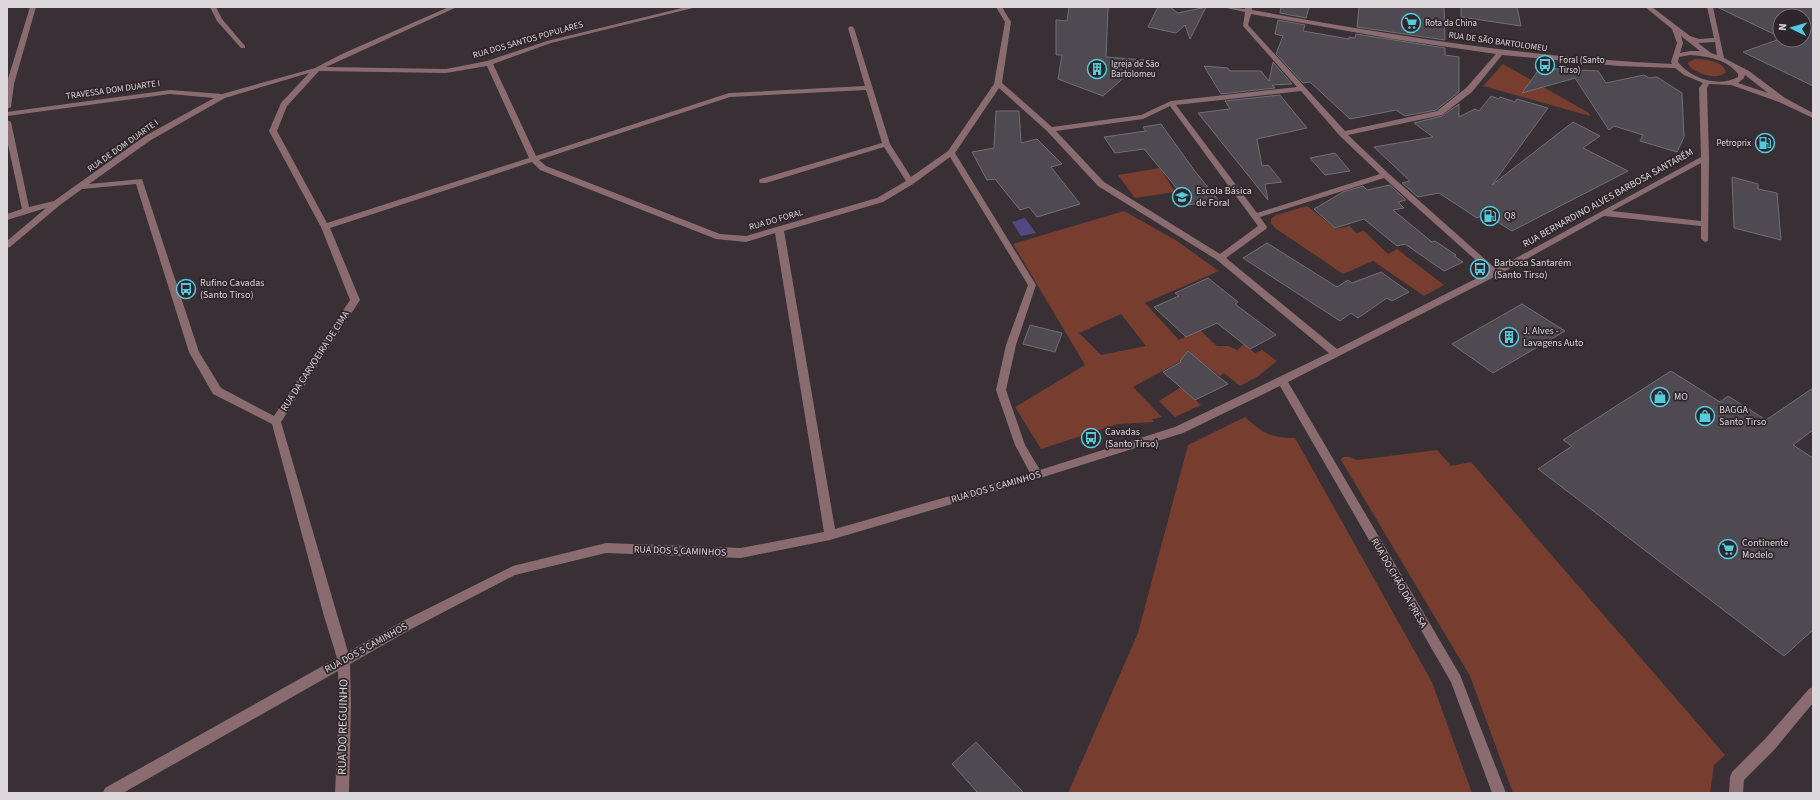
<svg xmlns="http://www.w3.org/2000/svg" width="1820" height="800" font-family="'Source Sans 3',sans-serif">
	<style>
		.green { fill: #773d2f; fill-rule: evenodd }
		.water { fill: #51497f }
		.building { fill: #4f4a51; stroke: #736e76 }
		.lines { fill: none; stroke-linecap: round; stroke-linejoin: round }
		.minor { fill: #8a6c70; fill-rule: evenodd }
		.labels { text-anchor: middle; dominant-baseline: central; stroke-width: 3.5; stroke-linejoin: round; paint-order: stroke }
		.far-poi-label { font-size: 9px; fill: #ddd8db; stroke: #2e262b; text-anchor: start }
		.far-street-label { font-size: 9px; fill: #ddd8db; stroke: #2e262b }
		.poi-label { font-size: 10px; fill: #ddd8db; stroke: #2e262b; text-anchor: start }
		.street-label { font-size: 10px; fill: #ddd8db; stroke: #2e262b }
		.near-street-label { font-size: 12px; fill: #ddd8db; stroke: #2e262b }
	</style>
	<rect width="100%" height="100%" fill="#383035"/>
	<path class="green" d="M1695,59C1706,59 1723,61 1726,72C1717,81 1694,74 1688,64V62Z
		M1503,64L1589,113L1590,116L1483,86Z
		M1160,168L1175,192L1135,198L1118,175Z
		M1307,206L1336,229L1350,226L1356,233L1364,231L1388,254L1397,249L1444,285L1424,296L1373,261L1343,274L1275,228L1271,223V219L1276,215Z
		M1124,211L1177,241L1219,271L1145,303L1179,340L1200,330L1217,346H1228L1237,350L1244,344L1255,353L1262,350L1277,361L1257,377L1240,386L1224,373L1220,376L1192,355L1133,387L1162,417L1152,419L1154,422L1118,424L1041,449L1015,407L1085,365L1013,244ZM1121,314L1146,346L1101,355L1079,333Z
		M1181,387L1201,405L1175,417L1159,401Z
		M1245,417C1262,433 1271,438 1295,438L1432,682L1472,793H1068L1138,633L1188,445Z
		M1437,450L1451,466L1471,462L1725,755L1714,765L1710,793H1513L1470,676L1341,460L1343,457H1350L1357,460Z"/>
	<path class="water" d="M1025,218L1036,233L1021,236L1012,222Z"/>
	<path class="building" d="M1069,7H1108L1106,57L1144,60L1103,96L1058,79L1062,55H1056V20L1067,21Z
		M1158,7H1170L1178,13L1206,7L1190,39L1185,25L1176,33L1148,27Z
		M1281,7H1309L1306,18L1280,13Z
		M1359,7H1444L1445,40L1357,27Z
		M1461,7H1517L1521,26L1461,17Z
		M1717,7H1813V86L1743,52L1780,39L1804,40V16H1780V37Z
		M1278,20L1305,25L1303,31L1349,39V37L1355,38L1356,34L1445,48V55L1459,57V92L1436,110L1405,116L1396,110L1350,119L1310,82L1303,83L1276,54L1283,36L1275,34Z
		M1273,62L1292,84L1272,85L1275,88L1221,94L1204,66L1228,68L1230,71H1261L1269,81Z
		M1540,68L1598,71L1606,83L1644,75L1649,78L1657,77L1682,93L1684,137L1677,152L1640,141L1643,135L1614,126L1609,130L1575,78L1522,93Z
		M1280,95L1307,128L1257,139L1262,166L1268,165L1282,182L1265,184L1268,200L1198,113L1230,109L1225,101Z
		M1491,96L1499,99L1500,97L1515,102L1517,99L1548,108L1492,185L1573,122L1600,136L1583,148L1628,171L1512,231L1485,214L1477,218L1439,193L1418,197L1402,183L1410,181L1374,147L1433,137L1414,123L1442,116L1459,104V117L1475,109L1479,111Z
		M996,111H1019L1021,143L1037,139L1062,164L1051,167L1080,204L1037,217L1029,207L1020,210L995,179L987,180L972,152L994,148Z
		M1161,124L1194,170L1219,201L1186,205L1175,186L1144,149L1115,153L1104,137L1146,131L1143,127Z
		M1335,153L1350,171L1325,175L1310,158Z
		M1732,177L1758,184V189L1777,193L1781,240L1734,228Z
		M1390,185L1406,200L1398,202L1404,208L1393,210L1432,242L1435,241L1456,255L1454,256L1463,262L1444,271L1405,244L1397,246L1364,219L1335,228L1314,209L1343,192L1363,186L1367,190Z
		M1267,243L1337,287L1348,280L1352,283L1381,272L1409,292L1392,301L1387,298L1358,318L1351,313L1340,321L1243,258Z
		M1208,278L1238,302L1235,304L1276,335L1250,349L1217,323L1186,337L1154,307L1179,296L1175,293Z
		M1522,304L1565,331L1493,373L1452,344Z
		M1030,325L1062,333L1055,352L1023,344Z
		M1188,351L1219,377L1228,384L1195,400L1163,372L1181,362L1180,361Z
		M1671,371L1720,402L1728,396L1766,420L1813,388V430L1793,445L1813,458V630L1784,656L1538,469L1572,446L1563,440Z
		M976,742L1024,793H978L952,764Z"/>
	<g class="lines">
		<path class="minor" d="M30,7H36L14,84L11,107L7,109V82Z
			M210,7H216L222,19L245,46V48H241L217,21Z
			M449,7H457L326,67L446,69L487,61L547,41L686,7H697L551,43L493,64L536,156L729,93L865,86L848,28L851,26L854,28L890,144L911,177L948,151L994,84L1005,22L996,7H1002L1011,22L1002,83L1052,127L1141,115L1171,101L1297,87L1243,26L1245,12L1222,7L1245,9L1246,7H1252V10C1391,35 1530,58 1672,64L1671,62L1677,43L1672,29L1645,7H1652L1690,36L1699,39L1714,38L1707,7H1713L1724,58L1749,71L1785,98L1813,113V118L1779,102L1731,85L1709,84L1707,88L1709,158L1708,241L1705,242L1701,239V226L1604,216L1498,275L1288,382L1460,675L1506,793H1492L1451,682L1280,386L1183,433L1037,479L830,540L741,558L606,553L515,575L413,628L350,664L351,705L349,793H335L339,705L338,671L123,793H103L105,788L337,658L324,616L272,424L213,394L189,352L136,184L82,189L60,205L10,247L7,248V241L46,208L7,220V214L22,209L7,140V120L11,122L29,207L54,201L145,136L214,98L170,94L7,116V112L170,90L222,94L315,68L344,53ZM1251,14L1393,39L1496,54L1466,88L1437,111L1345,131L1248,25ZM1681,36L1700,51H1690L1680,53L1683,43ZM1715,42L1717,55L1711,53L1698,43ZM1502,55L1619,66L1675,68L1684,75L1703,83L1699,88L1701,157L1496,269L1388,173L1348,135L1442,115L1472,92ZM1690,55C1708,56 1728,60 1738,74V77C1719,88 1690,78 1678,62L1679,57ZM487,66L529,158L327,223L277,131L287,106L319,71L446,73ZM309,73L281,103L269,131L321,227L350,300L274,416L221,388L199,352L142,179L89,184L151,140L225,98ZM1745,75L1768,93L1738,83L1743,79ZM999,88L1047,131L1098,186L1217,260L1329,353L1175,427L1040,470L1025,445L1006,390L1016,345L1036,285L955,153ZM866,90L882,143L760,179L759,181L760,183H766L884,147L906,181L877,198L746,236L720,234L546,166L539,160L730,97ZM1301,91L1340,136L1380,174L1257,213L1176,105ZM1170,106L1258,226L1220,254L1104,182L1056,131L1143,119ZM950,157L1028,285L1006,345L996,390L1015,445L1030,473L835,529L784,231L883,202L913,184ZM532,162L540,170L716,239L746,242L775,233L824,532L741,548L606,543L513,566L405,620L348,652L281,422L360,300L330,228ZM1701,163V221L1612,211ZM1384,178L1489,272L1337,349L1226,258L1266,229L1267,227L1260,217Z
			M1813,687V703L1775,749L1744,780L1743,793H1729L1730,777L1732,772L1765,739L1809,689Z"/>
	</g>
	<defs>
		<g id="supermarket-ring" transform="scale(1)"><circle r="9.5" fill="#2e262b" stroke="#54cadd" stroke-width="1.5"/><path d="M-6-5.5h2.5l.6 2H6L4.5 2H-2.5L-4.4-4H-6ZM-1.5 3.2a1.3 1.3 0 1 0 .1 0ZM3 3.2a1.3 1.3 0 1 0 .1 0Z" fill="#54cadd"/></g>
		<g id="bus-ring" transform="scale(1)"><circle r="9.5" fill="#2e262b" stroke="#54cadd" stroke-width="1.5"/><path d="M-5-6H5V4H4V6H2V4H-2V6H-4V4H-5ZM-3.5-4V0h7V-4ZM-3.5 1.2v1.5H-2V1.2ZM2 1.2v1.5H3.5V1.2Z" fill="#54cadd"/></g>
		<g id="building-ring" transform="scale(1)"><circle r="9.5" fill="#2e262b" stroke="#54cadd" stroke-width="1.5"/><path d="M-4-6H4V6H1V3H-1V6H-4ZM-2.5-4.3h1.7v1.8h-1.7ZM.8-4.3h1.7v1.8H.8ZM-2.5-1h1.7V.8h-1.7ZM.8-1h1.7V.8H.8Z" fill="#54cadd"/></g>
		<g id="fuel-ring" transform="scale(1)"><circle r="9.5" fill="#2e262b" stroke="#54cadd" stroke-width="1.5"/><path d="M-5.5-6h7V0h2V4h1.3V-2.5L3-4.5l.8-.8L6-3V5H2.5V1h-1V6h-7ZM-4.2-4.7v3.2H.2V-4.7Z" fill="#54cadd"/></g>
		<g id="school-ring" transform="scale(1)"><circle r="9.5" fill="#2e262b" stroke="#54cadd" stroke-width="1.5"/><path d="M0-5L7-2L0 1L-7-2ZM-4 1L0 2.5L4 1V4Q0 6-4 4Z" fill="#54cadd"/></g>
		<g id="shop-ring" transform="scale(1)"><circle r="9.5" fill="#2e262b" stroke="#54cadd" stroke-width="1.5"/><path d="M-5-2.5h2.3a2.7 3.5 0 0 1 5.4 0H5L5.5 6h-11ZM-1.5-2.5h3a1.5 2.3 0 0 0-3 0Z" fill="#54cadd"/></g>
	</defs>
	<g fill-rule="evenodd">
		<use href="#supermarket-ring" x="1411" y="23"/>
		<use href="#bus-ring" x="1545" y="65"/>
		<use href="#building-ring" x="1097" y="69"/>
		<use href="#fuel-ring" x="1765" y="143"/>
		<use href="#school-ring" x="1182" y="197"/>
		<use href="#fuel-ring" x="1490" y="216"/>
		<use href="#bus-ring" x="1480" y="269"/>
		<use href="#bus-ring" x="186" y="289"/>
		<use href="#building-ring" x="1509" y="337"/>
		<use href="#shop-ring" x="1660" y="397"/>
		<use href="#shop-ring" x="1705" y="416"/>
		<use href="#bus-ring" x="1091" y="438"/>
		<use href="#supermarket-ring" x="1728" y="549"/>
	</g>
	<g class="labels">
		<g class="far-poi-label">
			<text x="1425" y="23">Rota da China</text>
			<text x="1559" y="60">Foral (Santo<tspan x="1559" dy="10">Tirso)</tspan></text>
			<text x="1111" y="64">Igreja de São<tspan x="1111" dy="10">Bartolomeu</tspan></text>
			<text x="1751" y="143" text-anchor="end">Petroprix</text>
		</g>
		<g class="far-street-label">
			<text transform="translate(528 40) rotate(-16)">RUA DOS SANTOS POPULARES</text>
			<text transform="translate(1498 42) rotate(8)">RUA DE SÃO BARTOLOMEU</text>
			<text transform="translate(113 90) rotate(-8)">TRAVESSA DOM DUARTE I</text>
			<text transform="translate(123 146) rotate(-35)">RUA DE DOM DUARTE I</text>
			<text transform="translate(776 220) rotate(-16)">RUA DO FORAL</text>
		</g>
		<g class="poi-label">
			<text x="1196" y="191">Escola Básica<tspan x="1196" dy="12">de Foral</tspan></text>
			<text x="1504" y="216">Q8</text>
			<text x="1494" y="263">Barbosa Santarém<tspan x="1494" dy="12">(Santo Tirso)</tspan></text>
			<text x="200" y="283">Rufino Cavadas<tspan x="200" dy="12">(Santo Tirso)</tspan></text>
			<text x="1523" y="331">J. Alves -<tspan x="1523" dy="12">Lavagens Auto</tspan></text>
			<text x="1674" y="397">MO</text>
			<text x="1719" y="410">BAGGA<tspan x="1719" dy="12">Santo Tirso</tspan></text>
			<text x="1105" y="432">Cavadas<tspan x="1105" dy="12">(Santo Tirso)</tspan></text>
			<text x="1742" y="543">Continente<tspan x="1742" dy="12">Modelo</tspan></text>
		</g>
		<g class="street-label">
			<text transform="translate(1608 198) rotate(-29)">RUA BERNARDINO ALVES BARBOSA SANTARÉM</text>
			<text transform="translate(315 361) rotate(-57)">RUA DA CARVOEIRA DE CIMA</text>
			<text transform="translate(996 487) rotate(-16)">RUA DOS 5 CAMINHOS</text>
			<text transform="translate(680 551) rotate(2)">RUA DOS 5 CAMINHOS</text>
			<text transform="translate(1399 583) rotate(60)">RUA DO CHÃO DA PRESA</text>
			<text transform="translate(366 648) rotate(-29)">RUA DOS 5 CAMINHOS</text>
		</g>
		<g class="near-street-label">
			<text transform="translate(343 727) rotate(-89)">RUA DO REGUINHO</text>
		</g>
	</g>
	<rect width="1820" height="800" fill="none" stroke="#ddd8db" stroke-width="16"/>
	<g transform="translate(1792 28) rotate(275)"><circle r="19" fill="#2e262b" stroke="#746d71"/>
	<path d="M0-3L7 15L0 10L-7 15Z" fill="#54cadd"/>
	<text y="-6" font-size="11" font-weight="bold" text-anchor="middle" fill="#ddd8db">N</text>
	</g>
</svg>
